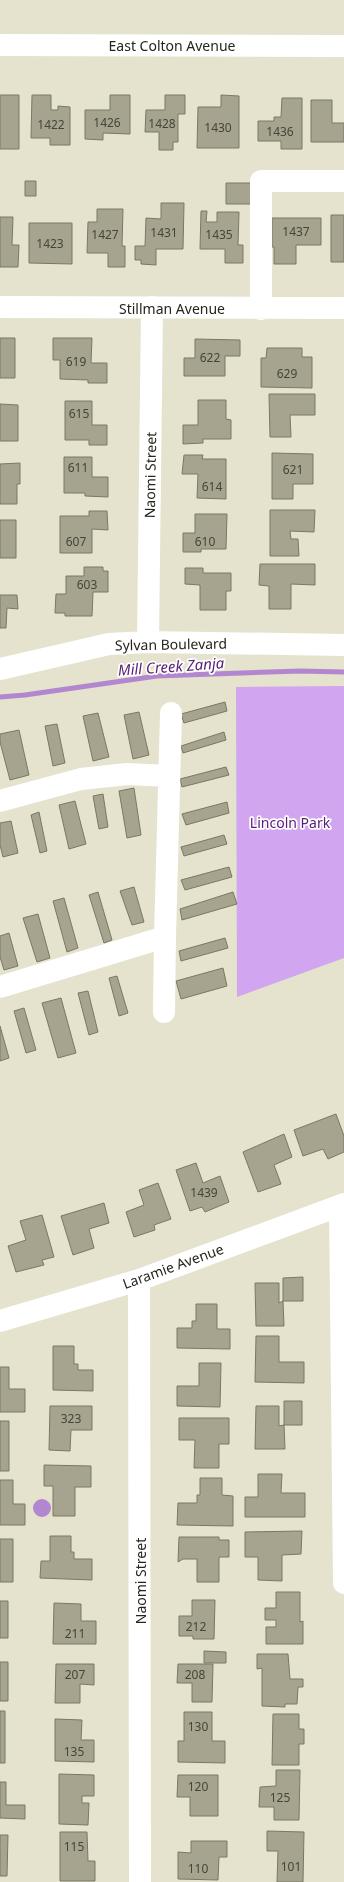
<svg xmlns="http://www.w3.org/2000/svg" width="344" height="1882" font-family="'Noto Sans',sans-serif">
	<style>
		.green { fill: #d1a5ef }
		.water { fill: #b386d0 }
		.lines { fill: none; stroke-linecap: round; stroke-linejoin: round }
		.stream { stroke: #b386d0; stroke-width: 5 }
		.building { fill: #a6a48f; stroke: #797864 }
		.minor { stroke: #fff; stroke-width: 22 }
		.labels { text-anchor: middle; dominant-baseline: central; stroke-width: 3.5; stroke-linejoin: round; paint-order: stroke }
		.number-label { font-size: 12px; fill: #454539 }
		.street-label { font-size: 14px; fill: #25251c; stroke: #fff }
		.park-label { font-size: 14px; fill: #5a2078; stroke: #fff }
		.water-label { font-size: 15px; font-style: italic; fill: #5a2178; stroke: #fff }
	</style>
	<rect width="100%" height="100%" fill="#e5e3cd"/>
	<path class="green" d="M344,686V958L237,997L236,687Z"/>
	<path class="water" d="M33 1508a9 9 0 1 1 18 0a9 9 0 1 1-18 0Z"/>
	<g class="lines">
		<path class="stream" d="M0,697L25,695L157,676L300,671L344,672"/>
	</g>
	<path class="building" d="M0,95H19V149H0Z
		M32,95H51V110H58V106L70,107V145H50V138H31Z
		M110,95H130V134L103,133V140L85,139V110H110Z
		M165,95H185V114H178V142H173V150H159V132H145L146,110H165Z
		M221,95L239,96V148H197L198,107H221Z
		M282,98H302V149H281V141H258V121H274V117H281Z
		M311,100H332V123H344V142H311Z
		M25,181H36V196H25Z
		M226,183H251V204H226Z
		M161,203H184L183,249H156V265L141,264V260H135V246H145L146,218L161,219Z
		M97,209H123L122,246H125V267H108V253H87L88,222H97Z
		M201,211H207L206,222H217V212H239L238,245H243V263H225V249H200Z
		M331,215H344V262H331Z
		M0,217H13L12,245H19L18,267H0Z
		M272,218H321V245H296V264H274V247H272Z
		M29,223H72V264L29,263Z
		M0,338H15V378H0Z
		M53,338H92L91,363H107V383H88V380L60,379V360H53Z
		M195,339L240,340V356H225V376H184V358H195Z
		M267,348H302V357H312V388L261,387V358H266Z
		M269,394H315V415H290L291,437H270Z
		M198,400H226V419L231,420V439H203V443L183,444V425H198Z
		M65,401H92V425H107V445H89V440H65Z
		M0,404L18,405V441H0Z
		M272,453L313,454V484H293V499H272Z
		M184,455H203L202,459H226V499L197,498L198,474H182Z
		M64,457H92V477H108V497L85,496V493H64Z
		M20,463V484H17V504H0V464Z
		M270,510H315L314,532L290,531L291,539H298L299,556H270Z
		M89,511H107L108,530L92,529V553H60V516H89Z
		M195,514H227L226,549H201V552H183V533H195Z
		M0,520H16V558H0Z
		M260,564H315V585L291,584V609H269V586L259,585Z
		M84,567H103V571H108V592H93L92,616H65V613H55L56,594H66V576H84Z
		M185,568H203V573H231V591H226V610H200V585L185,584Z
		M0,595H17L18,609L7,608L6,628H0Z
		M225,702L227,711L184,723L181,714Z
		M139,712L149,755L133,759L124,715Z
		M98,713L109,757L93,761L83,716Z
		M57,724L65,763L53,766L45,726Z
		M19,730L29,775L10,780L0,742V734Z
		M224,732L226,740L183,753L181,746Z
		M226,767L229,775L182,787L180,779Z
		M134,788L141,835L127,838L119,791Z
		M103,794L108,827L99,829L93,796Z
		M75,801L86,844L69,849L59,805Z
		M227,802L229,813L186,825L182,814Z
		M39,812L47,851L40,853L31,815Z
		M11,821L18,853L3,857L0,845V823Z
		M224,835L227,844L184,856L181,847Z
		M229,867L232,877L185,890L181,880Z
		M134,887L144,922L132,925L120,891Z
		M98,892L112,940L104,943L89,895Z
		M233,892L237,904L182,920L180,909Z
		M64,898L78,948L67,952L53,901Z
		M38,914L50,958L37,962L23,918Z
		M9,933L18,966L4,970L0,957V936Z
		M225,938L228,948L181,961L179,951Z
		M223,968L227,986L181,999L176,981Z
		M117,976L128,1013L119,1016L109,978Z
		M88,991L98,1032L89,1035L78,993Z
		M61,998L76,1053L58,1058L42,1003Z
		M24,1008L36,1050L26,1053L14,1011Z
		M0,1026L9,1058L0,1061Z
		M336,1114L344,1136V1152L328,1159L323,1149L303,1156L294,1130Z
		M284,1134L292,1157L274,1165L281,1184L258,1192L243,1152Z
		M196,1163L203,1183L220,1176L229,1202L205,1212L202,1207L190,1211L176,1170Z
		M158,1183L171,1219L154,1225L155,1230L134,1237L126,1212L144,1205L139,1190Z
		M104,1203L109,1223L89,1229L94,1248L73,1255L61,1216Z
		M42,1215L54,1257L42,1260L44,1265L16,1272L8,1246L26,1240L20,1221Z
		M303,1277V1301H283V1278Z
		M255,1283H279V1303L283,1301L284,1326H256Z
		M196,1304H217V1329H230V1349L177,1348V1328H192V1321H196Z
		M256,1336H279V1362H304V1383L255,1382Z
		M53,1346H74V1364H78V1370H93V1391L53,1390Z
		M199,1363H221L220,1407L177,1406V1386H199Z
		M0,1367H9V1389H25V1412H0Z
		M284,1401H302V1425H284Z
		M50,1406H92V1430H71L70,1451L49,1450Z
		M256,1406H279V1426L284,1425L285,1449H255Z
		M179,1418H229V1444H219V1468H194L195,1440H179Z
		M0,1421H9V1471H0Z
		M44,1465L91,1466V1487H75V1516H53V1486H44Z
		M258,1474H282L281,1493H305V1517H245V1497H258Z
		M200,1478H222V1495L233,1496V1526L177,1525L178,1503H197V1495H200Z
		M0,1480H13V1504H25V1525H0Z
		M302,1531L301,1554L282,1555V1581L258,1580V1557H245V1532Z
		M50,1536H71V1552H74V1559H92V1580L40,1578L41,1561H50Z
		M179,1537H219V1540H229V1557H219V1582H197V1559H183L178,1562Z
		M0,1539H13V1582H0Z
		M276,1592H300V1622L303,1621V1644H266V1627H276V1620H265V1608H276Z
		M192,1600H215L214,1639H193V1636H179V1616H192Z
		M0,1601H8V1638H0Z
		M54,1603L81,1604V1621H96V1644H53Z
		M204,1651L226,1652V1663H204Z
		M257,1654H288L290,1679H303V1687H298L297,1704H285V1707L262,1706V1668L257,1669Z
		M0,1662H8V1701H0Z
		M56,1664H94V1685L80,1684V1703H55Z
		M178,1664H213L212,1702H192V1683H177Z
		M0,1711H5V1763H0Z
		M184,1712H212V1741H225V1763L178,1762V1741H184Z
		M273,1714H299V1729H304V1744H299V1765H272Z
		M55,1719L82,1720L81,1740H94V1762L55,1761Z
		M276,1770H300L299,1820H274V1807H259L260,1787L276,1786Z
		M59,1774L94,1775V1796H82V1803H89L88,1825L59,1824Z
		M178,1775H218V1816H190V1797H177Z
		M0,1782H6V1805H25V1819L0,1818Z
		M267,1831L304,1832L303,1882H277L278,1851H267Z
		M60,1832H87L88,1861H95V1881H60Z
		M0,1835H8L7,1876H0Z
		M191,1841H227V1857H219L218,1880L178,1879V1852L191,1853Z"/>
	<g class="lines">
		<path class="minor" d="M0,45L344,46
			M0,307L344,308
			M261,309V181H344
			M148,642L152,307
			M0,669L109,644L148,642L344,645
			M0,801L81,779L127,774L169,776
			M0,987L165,937L171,713
			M164,1012L165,937
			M340,1206L344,1583
			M139,1280L140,1882
			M0,1321L139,1280L344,1204"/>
	</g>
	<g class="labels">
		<g class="number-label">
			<text x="107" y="122">1426</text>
			<text x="162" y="123">1428</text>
			<text x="51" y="124">1422</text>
			<text x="218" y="127">1430</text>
			<text x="280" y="131">1436</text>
			<text x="296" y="231">1437</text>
			<text x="164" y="232">1431</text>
			<text x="105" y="234">1427</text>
			<text x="219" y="234">1435</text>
			<text x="50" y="243">1423</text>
			<text x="210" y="357">622</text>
			<text x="76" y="361">619</text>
			<text x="287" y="373">629</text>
			<text x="79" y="413">615</text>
			<text x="78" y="467">611</text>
			<text x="293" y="469">621</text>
			<text x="212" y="486">614</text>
			<text x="76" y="541">607</text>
			<text x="205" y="541">610</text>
			<text x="87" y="584">603</text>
			<text x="204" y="1192">1439</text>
			<text x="71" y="1418">323</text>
			<text x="196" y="1626">212</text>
			<text x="75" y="1633">211</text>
			<text x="75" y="1674">207</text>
			<text x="195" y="1674">208</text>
			<text x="198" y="1726">130</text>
			<text x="74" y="1751">135</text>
			<text x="198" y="1786">120</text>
			<text x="280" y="1797">125</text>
			<text x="74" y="1846">115</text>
			<text x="291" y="1866">101</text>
			<text x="198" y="1868">110</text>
		</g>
		<g class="street-label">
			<text x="172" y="45">East Colton Avenue</text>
			<text x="172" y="308">Stillman Avenue</text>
			<text transform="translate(150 475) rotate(-89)">Naomi Street</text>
			<text transform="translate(171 644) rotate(-1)">Sylvan Boulevard</text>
			<text transform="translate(173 1266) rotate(-20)">Laramie Avenue</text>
			<text transform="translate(140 1581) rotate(-90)">Naomi Street</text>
		</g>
		<g class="park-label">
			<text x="290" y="822">Lincoln Park</text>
		</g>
		<g class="water-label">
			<text transform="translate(171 666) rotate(-4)">Mill Creek Zanja</text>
		</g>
	</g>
</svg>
